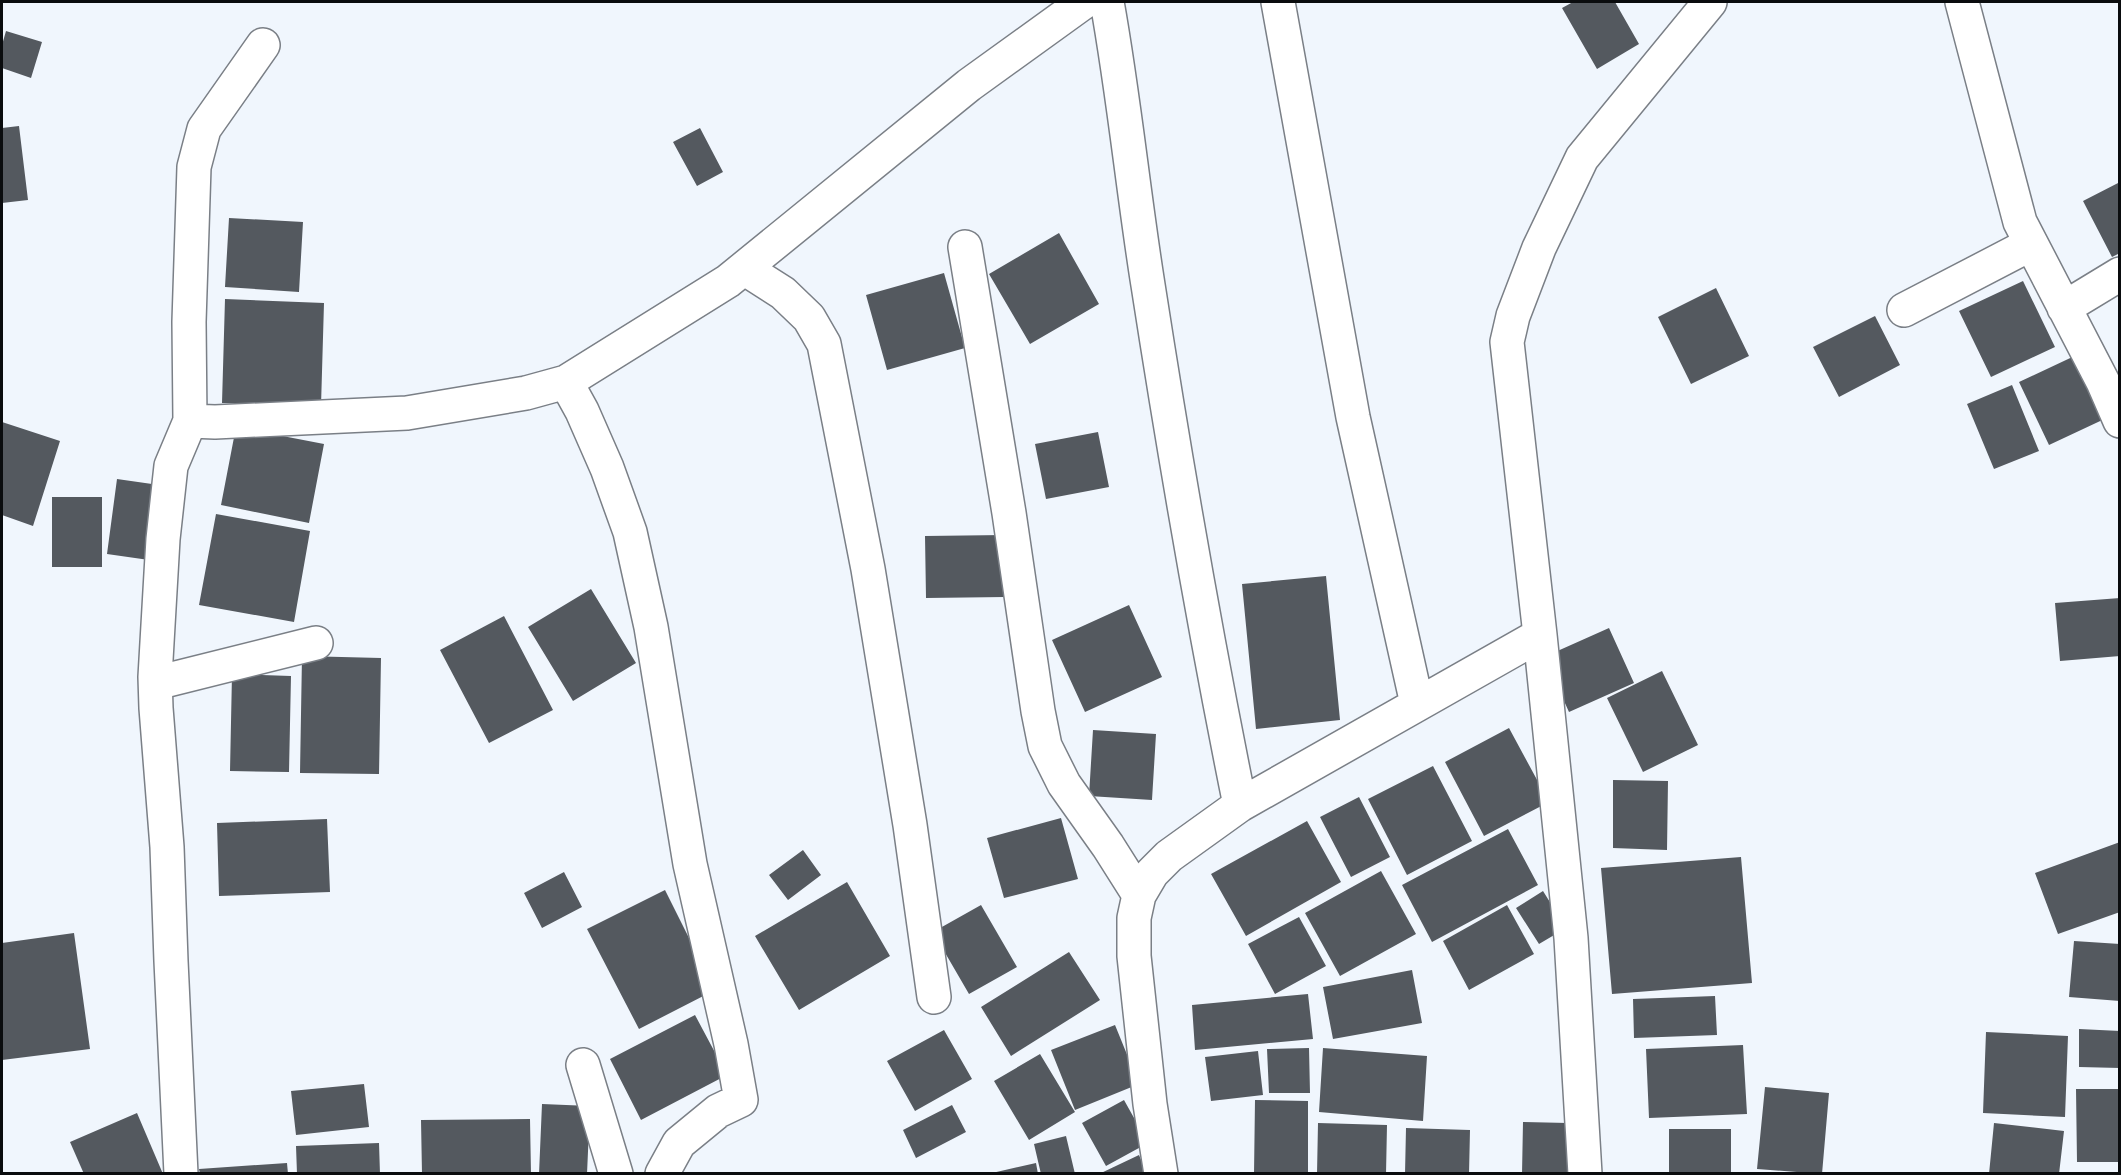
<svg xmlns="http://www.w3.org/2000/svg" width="2121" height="1175" font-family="Manrope,sans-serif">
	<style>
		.building { fill: #54595f }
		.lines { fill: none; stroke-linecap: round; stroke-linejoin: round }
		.minor-casing { stroke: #7a7f86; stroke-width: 36 }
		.minor { stroke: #fff; stroke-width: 33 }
	</style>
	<rect width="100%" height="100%" fill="#f0f6fd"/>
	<path class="building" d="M1573,2H1615L1639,44L1597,69L1562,8Z
		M6,31L42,42L31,78L2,68V45Z
		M19,126L28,200L2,203V128Z
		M700,128L723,172L697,186L673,142Z
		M2120,182V253L2112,257L2083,201Z
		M229,218L303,222L299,292L225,287Z
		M1059,233L1099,304L1030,344L989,274Z
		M944,273L965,348L887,370L866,295Z
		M2023,281L2055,347L1991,377L1959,311Z
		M1716,288L1749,356L1691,384L1658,317Z
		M225,299L324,303L321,406L222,403Z
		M1875,316L1900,365L1839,397L1813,347Z
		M2083,352L2113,415L2049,445L2019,382Z
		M2012,385L2039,451L1994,469L1967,404Z
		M2,422L60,441L33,526L2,515Z
		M236,427L324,444L309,523L221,505Z
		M1098,432L1109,487L1046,499L1035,444Z
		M117,479L166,486L156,561L107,554Z
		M52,497H102V567H52Z
		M216,514L310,531L294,622L199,605Z
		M1004,535L1005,597L926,598L925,536Z
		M1326,576L1340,720L1256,729L1242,584Z
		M591,589L636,663L573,701L528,627Z
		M2120,598V656L2060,661L2055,603Z
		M1129,605L1162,677L1085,712L1052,640Z
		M504,616L553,710L489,743L440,650Z
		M1609,628L1634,683L1569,712L1544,657Z
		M302,656L381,658L379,774L300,773Z
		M1662,671L1698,745L1643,772L1607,698Z
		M232,674L291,676L289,772L230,771Z
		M1509,728L1549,802L1484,836L1445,762Z
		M1093,730L1156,734L1152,800L1089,796Z
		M1433,766L1472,841L1407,875L1368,799Z
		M1613,780L1668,781L1667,850L1613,848Z
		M1359,797L1390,857L1351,877L1320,817Z
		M1061,818L1078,879L1004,898L987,838Z
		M327,819L330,892L219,896L217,823Z
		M1307,821L1341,882L1246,936L1211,874Z
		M1508,829L1538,885L1432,942L1402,885Z
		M2120,842V912L2058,934L2035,873Z
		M803,850L821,875L788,900L769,875Z
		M1741,857L1752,983L1612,994L1601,868Z
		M1381,871L1416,934L1340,976L1305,913Z
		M564,872L582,907L542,928L524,893Z
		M847,882L890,956L799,1010L755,936Z
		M665,890L715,990L639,1029L587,929Z
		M1543,891L1566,928L1539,944L1516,908Z
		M981,905L1017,967L969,994L933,932Z
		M1507,905L1534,954L1469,990L1443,941Z
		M1299,917L1326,966L1275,994L1248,944Z
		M74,933L90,1049L2,1060V943Z
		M2074,941L2120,944V1001L2069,997Z
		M1069,952L1100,1000L1011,1056L981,1007Z
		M1412,970L1422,1023L1333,1039L1323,987Z
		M1308,994L1313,1039L1195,1050L1192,1005Z
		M1715,996L1717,1035L1634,1038L1633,999Z
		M695,1015L727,1075L641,1120L610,1059Z
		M1115,1025L1139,1084L1075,1110L1051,1050Z
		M2079,1029L2120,1031V1068L2079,1067Z
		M944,1030L972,1079L915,1111L887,1061Z
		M1986,1032L2068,1036L2065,1117L1983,1113Z
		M1743,1045L1747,1114L1649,1118L1646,1049Z
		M1309,1048L1310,1093H1269L1267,1049Z
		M1323,1048L1427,1056L1423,1121L1319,1112Z
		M1258,1051L1263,1095L1211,1101L1205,1057Z
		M1040,1054L1075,1112L1029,1140L994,1081Z
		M364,1084L369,1127L296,1135L291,1091Z
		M1765,1087L1829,1093L1822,1174L1757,1169Z
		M2076,1089H2120V1162H2077Z
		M1124,1100L1148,1143L1106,1166L1082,1123Z
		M1255,1100L1308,1101V1174H1254Z
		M542,1104L590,1106L587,1174H539Z
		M952,1105L966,1132L916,1158L903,1130Z
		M137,1113L163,1174H84L70,1142Z
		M530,1119L531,1174H422L421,1120Z
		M1523,1122L1568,1123V1174H1522Z
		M1318,1123L1387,1125L1386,1174H1317Z
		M1994,1123L2064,1131L2059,1174H1989Z
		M1406,1128L1470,1130L1469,1174H1405Z
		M1669,1129H1731V1174H1669Z
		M1066,1136L1075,1174H1041L1034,1144Z
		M379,1143L380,1174H297L296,1146Z
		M1139,1155L1147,1174H1099Z
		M287,1163L288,1174H200L199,1169Z
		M1036,1163L1038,1174H992V1173Z"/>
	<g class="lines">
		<g class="minor-casing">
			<path id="minor" d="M1107,2C1124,96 1133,191 1148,285C1175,459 1205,632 1240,805
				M1278,2L1353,417L1417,704
				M1962,2L2020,222L2103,382L2120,421
				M965,247L1009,513L1038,711L1045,746L1064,784L1108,846L1139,895
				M744,268L783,293L809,318L824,344L868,569L910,825L934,997
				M2064,308L2120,274
				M1904,310L2031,244
				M566,382L582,411L607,468L630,532L651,627L690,864L731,1044L741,1100L718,1111L679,1143L662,1174
				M190,421L189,322L194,167L204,129L263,45
				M156,683L316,643
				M583,1065L616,1174
				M181,1174L171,961L167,847L156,708L155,677L163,539L171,466L190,421L215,422L407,413L526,393L566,382L728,281L969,85L1084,2
				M1161,1174L1150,1104L1134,956V918L1139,895L1152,873L1169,856L1240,805L1540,635
				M1585,1174L1571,938L1540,635L1507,342L1513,316L1539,248L1582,158L1710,2"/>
		</g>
		<use href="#minor" class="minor"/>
	</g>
	<rect width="2121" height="1175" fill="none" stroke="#0a0c0e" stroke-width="6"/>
</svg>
